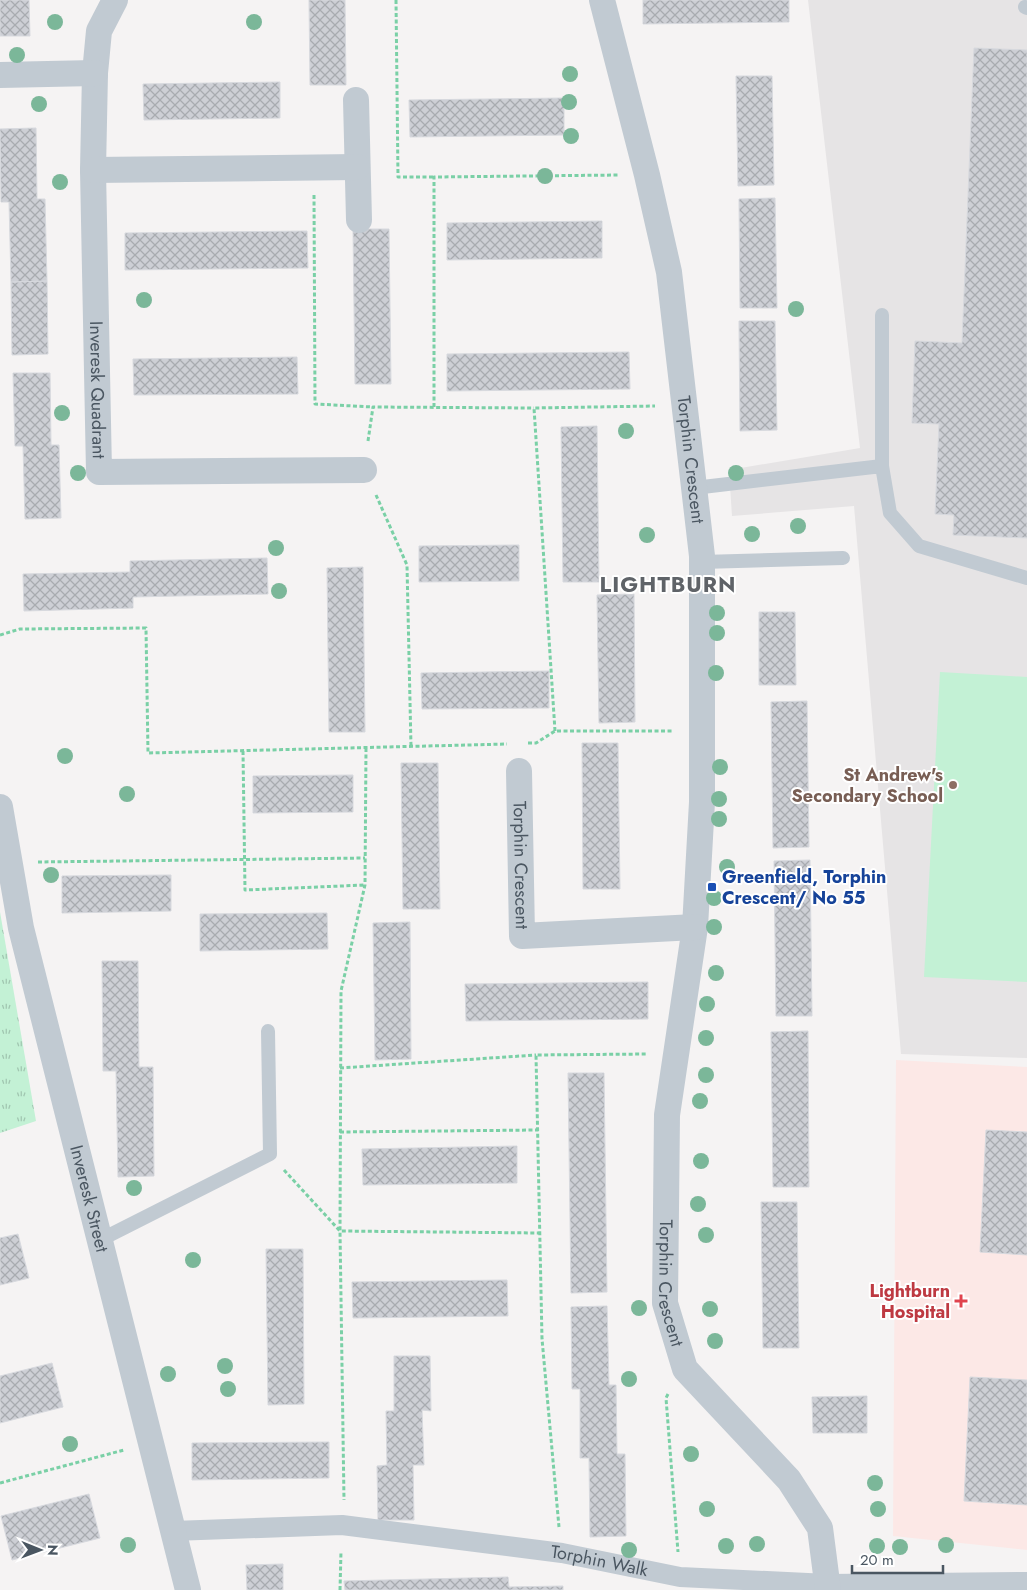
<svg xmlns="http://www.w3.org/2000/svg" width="1027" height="1590" font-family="Jost,sans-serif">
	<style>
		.education { fill: #e6e4e5 }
		.medical { fill: #fce8e6 }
		.green { fill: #c3f1d5 }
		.park { fill: url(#park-tufts) }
		.building { fill: url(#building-cross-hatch); stroke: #d7d9de }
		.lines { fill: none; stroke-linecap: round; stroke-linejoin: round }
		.path { stroke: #7ad0a6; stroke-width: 3; stroke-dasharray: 4 2.5; stroke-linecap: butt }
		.service { stroke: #c1cad2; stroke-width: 14 }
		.pedestrian { stroke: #c1cad2; stroke-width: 20 }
		.minor { stroke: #c1cad2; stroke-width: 26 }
		.tree { fill: #7bb799 }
		.education-dot { fill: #8d6e63; stroke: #fff; stroke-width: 2 }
		.transit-dot { fill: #1a4fb4; stroke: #fff; stroke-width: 2 }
		.health-dot { fill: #e0444e; stroke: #fff; stroke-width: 2 }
		.labels { text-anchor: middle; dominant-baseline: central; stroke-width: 4; stroke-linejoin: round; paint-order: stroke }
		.street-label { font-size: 18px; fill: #4a5661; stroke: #fff }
		.education-label { font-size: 18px; font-weight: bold; fill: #785e54; stroke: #fff; text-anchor: end }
		.transit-label { font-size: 18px; font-weight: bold; fill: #164399; stroke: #fff; text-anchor: start }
		.health-label { font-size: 18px; font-weight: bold; fill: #be3a42; stroke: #fff; text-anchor: end }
		.district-label { font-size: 22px; font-weight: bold; letter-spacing: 1px; fill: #5f6368; stroke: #fff }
	</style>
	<defs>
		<pattern id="park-tufts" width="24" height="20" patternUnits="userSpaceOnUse" patternTransform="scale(1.25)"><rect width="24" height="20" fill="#c3f1d5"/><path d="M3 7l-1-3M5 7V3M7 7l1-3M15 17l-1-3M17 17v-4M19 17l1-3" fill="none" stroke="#a0c6b0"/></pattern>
		<pattern id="building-cross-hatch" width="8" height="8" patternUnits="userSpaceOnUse" patternTransform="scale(1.25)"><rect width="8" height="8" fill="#cdcfd5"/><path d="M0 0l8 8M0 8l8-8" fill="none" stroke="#a8abb0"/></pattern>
	</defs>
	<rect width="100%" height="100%" fill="#f5f3f3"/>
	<path class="education" d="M808,0H1027V1058L901,1054L854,506L732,516L729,470L860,448Z"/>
	<path class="medical" d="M896,1060L1027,1067V1550L893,1536Z"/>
	<path class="green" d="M940,672L1027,677V982L924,977Z"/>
	<path class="park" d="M0,912L36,1121L0,1133Z"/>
	<path class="building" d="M0,0H29L30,36H0Z
		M309,0H345L346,85H310Z
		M643,0H789V22L643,24Z
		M974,48L1027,50V538L953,535L954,515L935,514L939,424L912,423L915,341L962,343Z
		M736,76H772L774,185L738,186Z
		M280,82V118L144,120L143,84Z
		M564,98V135L410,137L409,100Z
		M36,128L37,199H45L47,281L11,282L9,202H1L0,129Z
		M775,198L777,308H740L739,199Z
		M602,221V258L447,260V223Z
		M353,229H389L391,384H355Z
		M307,231L308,268L125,270V233Z
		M47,281L48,354L12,355L11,282Z
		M739,321H775L777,430L740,431Z
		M629,352L630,389L447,391V354Z
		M297,357L298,394L134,395L133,359Z
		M13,373H50L51,445H59L61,518L25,519L23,446H15Z
		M597,426L599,582H563L561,427Z
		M519,545V581L419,582V546Z
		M267,558L268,594L133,597V608L24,611L23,574L130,572V561Z
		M363,567L365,732H329L327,568Z
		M634,594L635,722L599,723L597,595Z
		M759,612H795L796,685H759Z
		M549,671V708L422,709L421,673Z
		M807,701L809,847L773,848L771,702Z
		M582,743H618L620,889H583Z
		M401,763H438L440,909H403Z
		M353,775V812L253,813V776Z
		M810,860L812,1016H776L774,861Z
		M171,875V911L62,913V876Z
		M327,913L328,949L200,951V914Z
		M410,922L411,1059L375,1060L373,923Z
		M102,961H138L139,1067H153L154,1176L118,1177L116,1071H103Z
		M648,982V1019L466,1021L465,984Z
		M808,1031L809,1187H773L771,1032Z
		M568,1073H604L607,1292L571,1293Z
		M986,1130L1027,1132V1255L980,1252Z
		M517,1146V1183L363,1185L362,1149Z
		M761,1202H797L799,1348H763Z
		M18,1234L29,1278L0,1285V1238Z
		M266,1249H303L304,1404L268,1405Z
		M507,1280L508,1316L353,1318L352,1282Z
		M607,1306L609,1385H616L617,1454H625L626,1536L590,1537L589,1458H580V1389H572L571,1307Z
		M394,1356H430L431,1411L422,1410L424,1465H413L414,1520H378L377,1466L387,1465L386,1411H394Z
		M52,1363L63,1407L0,1423V1376Z
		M970,1377L1027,1380V1505L964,1501Z
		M867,1396V1433H813L812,1397Z
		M329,1442V1478L192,1480V1443Z
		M89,1494L100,1538L12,1560L1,1516Z
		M283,1564V1590H247L246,1565Z
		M508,1577L509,1587L563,1586V1590H345L344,1581Z"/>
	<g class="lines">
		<path class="path" d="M396,0L398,177H434
			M314,195L315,404L373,407
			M434,407V177L619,175
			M368,441L373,407L534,408
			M376,495L407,565L411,747
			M0,635L20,629L146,628L148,753L507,744
			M555,731L534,408L655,406
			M528,743H536L555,731H674
			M366,748L365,885L341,991L340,1231L540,1233
			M243,751L245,890L365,885
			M38,862L365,858
			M340,1068L536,1055
			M340,1132L538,1130
			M284,1170L340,1231L344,1500
			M668,1394L666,1398L678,1552
			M0,1483L124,1450
			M559,1527L542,1339L536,1055L647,1054
			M340,1590L341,1551"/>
		<path class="service" d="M1025,7L1027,8
			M882,466L890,513L919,546L1027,578
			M694,488L882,466V315
			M702,562L843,558
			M100,1240L270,1154L268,1031"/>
		<path class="pedestrian" id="s1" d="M173,1531L342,1525L562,1553L680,1577L828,1584L1027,1582"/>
		<g class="minor">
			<path id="s2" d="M115,0L99,31L95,73L93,170L99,472L364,470"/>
			<path id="s3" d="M602,0L647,175L669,272L702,556V802L695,927L667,1115L665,1303L685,1369L789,1480L820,1528L828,1590"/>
			<path d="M0,75L95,73"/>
			<path d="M356,100L359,220"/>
			<path d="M93,170L357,167"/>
			<path id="s4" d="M519,771L522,936L695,927"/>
			<path id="s5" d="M0,807L21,928L188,1590"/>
		</g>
	</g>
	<g class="tree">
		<circle cx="55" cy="22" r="8"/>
		<circle cx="254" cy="22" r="8"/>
		<circle cx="17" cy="55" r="8"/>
		<circle cx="570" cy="74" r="8"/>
		<circle cx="569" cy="102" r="8"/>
		<circle cx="39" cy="104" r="8"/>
		<circle cx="571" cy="136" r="8"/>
		<circle cx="545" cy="176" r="8"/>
		<circle cx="60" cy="182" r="8"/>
		<circle cx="144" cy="300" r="8"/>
		<circle cx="796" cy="309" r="8"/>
		<circle cx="62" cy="413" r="8"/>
		<circle cx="626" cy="431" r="8"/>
		<circle cx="78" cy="473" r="8"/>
		<circle cx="736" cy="473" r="8"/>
		<circle cx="798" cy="526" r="8"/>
		<circle cx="752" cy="534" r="8"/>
		<circle cx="647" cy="535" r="8"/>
		<circle cx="276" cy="548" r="8"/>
		<circle cx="279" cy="591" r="8"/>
		<circle cx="717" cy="613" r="8"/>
		<circle cx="717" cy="633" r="8"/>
		<circle cx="716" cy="673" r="8"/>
		<circle cx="65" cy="756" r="8"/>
		<circle cx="720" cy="767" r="8"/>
		<circle cx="127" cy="794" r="8"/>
		<circle cx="719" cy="799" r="8"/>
		<circle cx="719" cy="819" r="8"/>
		<circle cx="727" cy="867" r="8"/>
		<circle cx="51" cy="875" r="8"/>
		<circle cx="714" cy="898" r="8"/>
		<circle cx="714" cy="927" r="8"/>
		<circle cx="716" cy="973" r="8"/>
		<circle cx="707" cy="1004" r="8"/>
		<circle cx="706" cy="1038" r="8"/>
		<circle cx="706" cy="1075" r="8"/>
		<circle cx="700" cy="1101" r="8"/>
		<circle cx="701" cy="1161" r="8"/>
		<circle cx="134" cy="1188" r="8"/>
		<circle cx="698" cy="1204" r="8"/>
		<circle cx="706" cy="1235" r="8"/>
		<circle cx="193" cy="1260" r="8"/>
		<circle cx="639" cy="1308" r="8"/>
		<circle cx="710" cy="1309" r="8"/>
		<circle cx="715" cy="1341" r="8"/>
		<circle cx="225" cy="1366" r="8"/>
		<circle cx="168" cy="1374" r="8"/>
		<circle cx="629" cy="1379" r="8"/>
		<circle cx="228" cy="1389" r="8"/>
		<circle cx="70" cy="1444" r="8"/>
		<circle cx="691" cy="1454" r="8"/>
		<circle cx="875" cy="1483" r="8"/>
		<circle cx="707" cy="1509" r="8"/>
		<circle cx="878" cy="1509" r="8"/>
		<circle cx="757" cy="1544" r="8"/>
		<circle cx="128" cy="1545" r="8"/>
		<circle cx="946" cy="1545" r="8"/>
		<circle cx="726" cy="1546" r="8"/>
		<circle cx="877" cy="1546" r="8"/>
		<circle cx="900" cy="1547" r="8"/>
		<circle cx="629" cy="1550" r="8"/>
	</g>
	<circle class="education-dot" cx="953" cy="785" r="5"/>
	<rect class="transit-dot" x="707" y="882" width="10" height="10" rx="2.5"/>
	<path class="health-dot" d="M958.5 1293.5h5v5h5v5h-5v5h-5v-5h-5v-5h5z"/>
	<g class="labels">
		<g class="street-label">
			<text stroke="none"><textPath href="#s2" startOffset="394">Inveresk Quadrant</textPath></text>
			<text stroke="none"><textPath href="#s3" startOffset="469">Torphin Crescent</textPath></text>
			<text stroke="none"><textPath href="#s4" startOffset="94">Torphin Crescent</textPath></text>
			<text stroke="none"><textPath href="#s5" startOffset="402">Inveresk Street</textPath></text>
			<text stroke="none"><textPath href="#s3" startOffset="1296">Torphin Crescent</textPath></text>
			<text stroke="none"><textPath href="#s1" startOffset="429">Torphin Walk</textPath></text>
		</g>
		<g class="education-label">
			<text x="943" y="775">St Andrew's<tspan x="943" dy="21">Secondary School</tspan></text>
		</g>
		<g class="transit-label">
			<text x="722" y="877">Greenfield, Torphin<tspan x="722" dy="21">Crescent/ No 55</tspan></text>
		</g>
		<g class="health-label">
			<text x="950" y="1291">Lightburn<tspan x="950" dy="21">Hospital</tspan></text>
		</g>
		<g class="district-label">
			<text x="668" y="584">LIGHTBURN</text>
		</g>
	</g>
	<g transform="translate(40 1550) rotate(91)" stroke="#ffffff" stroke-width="4" paint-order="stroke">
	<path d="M0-4L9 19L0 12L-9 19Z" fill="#4a5661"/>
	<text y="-8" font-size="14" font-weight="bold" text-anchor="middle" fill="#4a5661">N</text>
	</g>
	<path d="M852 1565v8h91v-8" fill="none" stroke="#4a5661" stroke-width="2.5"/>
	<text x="860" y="1565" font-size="15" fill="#4a5661" stroke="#ffffff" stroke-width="4" paint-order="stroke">20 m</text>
</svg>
